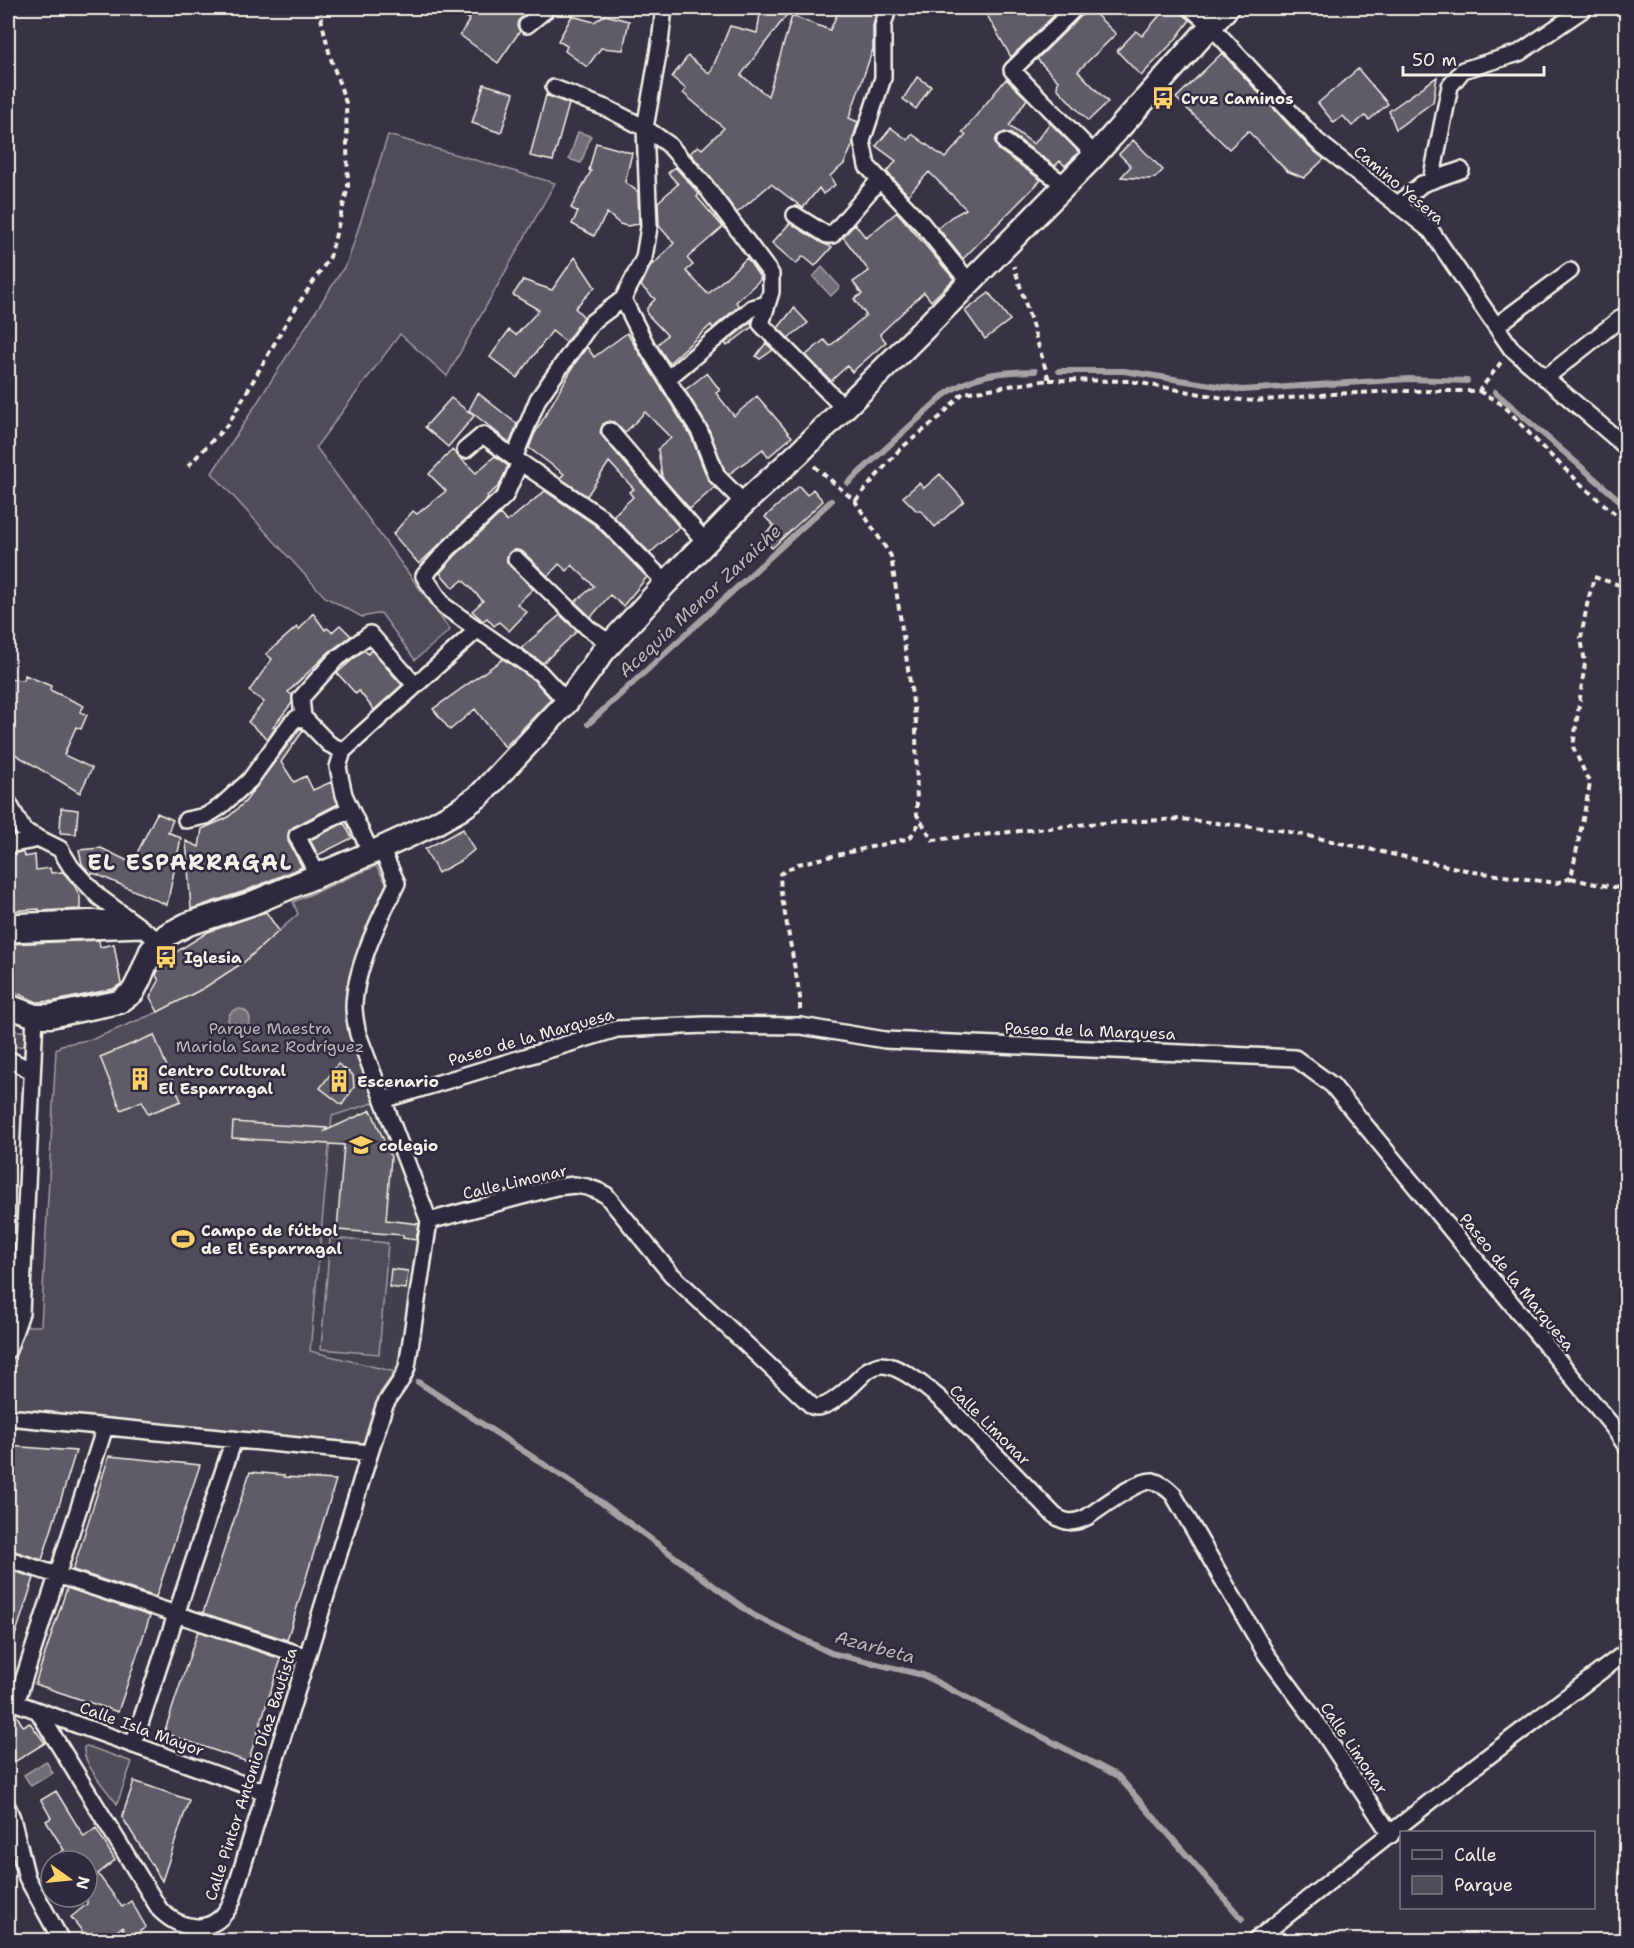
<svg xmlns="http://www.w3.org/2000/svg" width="1634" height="1948" font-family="'Shantell Sans',sans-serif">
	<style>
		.built { fill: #433f4e }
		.green { fill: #504b59; stroke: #a29ea0; stroke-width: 1.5 }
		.water { fill: #726e77; stroke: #a6a2a4; stroke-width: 1.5 }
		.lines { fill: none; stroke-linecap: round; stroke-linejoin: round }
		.stream { stroke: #a6a2a4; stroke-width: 6 }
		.building { fill: #5f5c67; stroke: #f4f1e8; stroke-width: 1.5 }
		.street-casing { stroke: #f4f1e8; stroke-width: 20 }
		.secondary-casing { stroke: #f4f1e8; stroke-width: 27 }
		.path { stroke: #f4f1e8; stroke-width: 4; stroke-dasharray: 6 4.5; stroke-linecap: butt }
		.street { stroke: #2f2a3d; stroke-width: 15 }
		.secondary { stroke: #2f2a3d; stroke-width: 22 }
		.labels { text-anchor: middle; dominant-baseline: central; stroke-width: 5; stroke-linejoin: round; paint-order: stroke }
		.poi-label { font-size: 16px; font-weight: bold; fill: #f4f1e8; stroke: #2f2a3d; text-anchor: start }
		.street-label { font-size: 16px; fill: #f4f1e8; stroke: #2f2a3d }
		.park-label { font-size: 16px; fill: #bbb7b6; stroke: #2f2a3d }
		.water-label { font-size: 18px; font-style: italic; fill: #bab6b5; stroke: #2f2a3d }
		.district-label { font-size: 22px; font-weight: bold; letter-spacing: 1.5px; fill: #f4f1e8; stroke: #2f2a3d }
	</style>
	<rect width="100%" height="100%" fill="#373244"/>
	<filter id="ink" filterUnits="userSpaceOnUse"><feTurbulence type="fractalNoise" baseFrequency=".0167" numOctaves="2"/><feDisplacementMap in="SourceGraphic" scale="12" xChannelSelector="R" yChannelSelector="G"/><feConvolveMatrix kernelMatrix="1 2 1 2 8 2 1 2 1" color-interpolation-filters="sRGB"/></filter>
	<g filter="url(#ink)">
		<path class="built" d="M376,1102L419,1212V1224L400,1373L310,1352L332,1116Z"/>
		<path class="green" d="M388,135L555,183L447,376L400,334L316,447L450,630L415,660L381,613L362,617L325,597L212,473L348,261Z
			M376,866L387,884C366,935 339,982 351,1038C356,1059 368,1082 376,1102L332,1116L310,1351L395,1372L380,1393L365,1443L11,1413L8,1410V1372L26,1326H41L56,1050L61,1045L93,1039L158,1012L244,962L298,914L293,902Z
			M8,1029L25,1032L27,1038L24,1046L15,1047L8,1045Z
			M330,1238L388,1243L379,1354L321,1349Z
			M87,1746L132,1762L117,1804C107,1790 82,1764 84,1747Z"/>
		<path class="water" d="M578,132L591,136L581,163L569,159Z
			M822,267L840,287L831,296L813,277Z
			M228 1020a11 11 0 1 1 22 0a11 11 0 1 1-22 0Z
			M46,1761L53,1773L31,1786L24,1775Z"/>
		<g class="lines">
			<path class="stream" d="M1059,371H1124L1242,390L1409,379L1467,381
				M1495,392L1626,506
				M848,483L943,396C973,374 998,372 1035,371
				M588,724L831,501
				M418,1382L594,1497L753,1615L831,1653L923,1675L1118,1776L1242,1919"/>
		</g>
		<path class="building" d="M451,8H533L518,21L517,26L520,31L498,63L460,35L470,19Z
			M761,8H792L741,75L768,96L792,16L830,30L840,8H863L876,14L873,26V49L849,118L858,122L853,138V144L844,164L830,176L835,185L823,194L819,188L803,208L771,184L737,213L710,177L690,153L698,146L702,149L724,128L683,93L686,89L672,77L688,56L710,74L730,26L757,33Z
			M983,8H1062L1011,57Z
			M1084,8H1089L1116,34L1078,71L1108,102L1088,121L1057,88L1058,81L1037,59L1082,15Z
			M1166,8H1181L1184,15L1190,20L1175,40L1141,76L1117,51L1136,31L1142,36Z
			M605,15L629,21L623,50L601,48L587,67L565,51L567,46L558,41L572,16L594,22Z
			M1222,53L1310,148L1324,159L1304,178L1287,171L1248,131L1229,149L1176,98Z
			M1358,69L1388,104L1369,120L1365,116L1352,126L1343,116L1334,123L1318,103Z
			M917,77L931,86L916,109L903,99Z
			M1437,77L1433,102L1396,129L1389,111Z
			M1006,79L1027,99L1009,126L1034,144L1050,123L1079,152L1065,166L1060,161L1055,166L1011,134L1005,132L997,136L995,142L999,150L1041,180L963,259L938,228L951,217L966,209L929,172L908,195L887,172L896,161L876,146L891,128L908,140L912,134L945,158L966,135L962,133Z
			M484,84L514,93L501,133L472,123Z
			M546,95L569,104L553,161L530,156Z
			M1133,140L1163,170L1155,178L1149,179L1121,177L1131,166L1119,154Z
			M596,143L632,153L625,182L638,192L639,224L627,226L620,224L607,213L594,236L572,224L578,212L571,208L591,171L589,170Z
			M675,167L699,194L697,197L723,227L687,258L693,265L686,271L708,294L747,258L761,279L736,302L739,306L713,328L711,325L669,363L657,345L667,335L647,314V308L655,299L641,286L651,265L653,263L654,264L674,243L659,226L658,202L678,184L668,173Z
			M897,212L954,279L931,301L924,292L880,334L886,342L852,372L847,366L831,381L806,355L824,340L830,346L866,315L854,299L862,294L853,282L869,271L843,237L855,224L866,238Z
			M790,223L822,243L832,247L815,266L803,256L796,264L772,243Z
			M575,257L595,287L575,308L584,317L566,342L552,331L517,378L490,357L509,330L516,335L539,310L513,295L523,280L552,290Z
			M989,293L1010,320L985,339L965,311Z
			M794,308L808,323L788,338L778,328Z
			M752,321V327L727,346L725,343Z
			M627,333L691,436L708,480L715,487L690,509L662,477L658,449L671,438L645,412L625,433L614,422L609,421L603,424L600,432L603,437L679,527L650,553L613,516L633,497L629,492L634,489L609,462L587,496L560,478L564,474L529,448L534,435L576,362L587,347L594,357Z
			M766,343L773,350L760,359L756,356Z
			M707,373L720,390L716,393L734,416L757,396L792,437L768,457L763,449L729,474L725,471L708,427L685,390Z
			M478,393L517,424L510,443L469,410Z
			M451,398L474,416L448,447L425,427Z
			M452,450L476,473L495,456L508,466L499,486L487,496L488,498L419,564L393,534L413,511L417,514L446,491L429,474Z
			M940,474L964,501L935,527L921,511H917L903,497L919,483L924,488Z
			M799,486L807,495L813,489L823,501L772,548L761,537L774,526L765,517Z
			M545,491L595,525L647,577L623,606L610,595L591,617L575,602L594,586L572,565L567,571L559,564L548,576L523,552L514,550L507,556V562L533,589L517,604L527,612L509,631L499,622L494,626L487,618L483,621L472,611L483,601L463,580L453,588L440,573L455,556L500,514L507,522Z
			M313,613L325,630L327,628L332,632L340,625L351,636L329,652L288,692L292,695V703L273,727H276L268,739L248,722L264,702L249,691L272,659L266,654L297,627L299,630Z
			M560,615L577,631L543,663L521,648Z
			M364,650L368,654L371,650L402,685L374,710L359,691L356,694L337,673Z
			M503,659L534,680L551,699L505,747L475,709L450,730L433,709Z
			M25,675L51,686L50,690L84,706L80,712L87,715L81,729L76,727L64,755L92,768L80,793L8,750V679L24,680Z
			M300,728L303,731L281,762L294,782L306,776L313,790L331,782L338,804L293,827L289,831L288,841L302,867L245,891L191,909L186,841L199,847L202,829L227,818L245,802Z
			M61,808L78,810L76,834L60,833Z
			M157,813L173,820L168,832L181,838L167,905L96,874L90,873L82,864L79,850L101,848L132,863Z
			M344,823L352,838L318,855L310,840Z
			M463,829L474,850L462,860L438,873L425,849Z
			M22,852L25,857L35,855L36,870L50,868L51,873L63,872L74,885L80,896V909L39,911V909L8,911V854Z
			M266,912L279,931L244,962L204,988L158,1012L150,997L159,981L156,975L161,965L179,950L208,932Z
			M99,940L100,947L114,944L121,984L113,989L55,1001L37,1002L8,989V944Z
			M154,1035L181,1101L148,1114L142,1101L121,1110L100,1057Z
			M338,1064L353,1075L354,1087L342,1105L320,1088Z
			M371,1110L391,1157L386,1220L419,1224L416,1240L403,1238V1235L337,1230L344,1145L232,1138L233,1122L327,1128L325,1131Z
			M391,1269L408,1271L406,1289L389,1287Z
			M8,1446L76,1451L42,1560L8,1549Z
			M109,1456L200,1465L156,1597L73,1570Z
			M250,1472L284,1475V1477L336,1480L287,1640L203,1613Z
			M8,1569L34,1578L10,1651L8,1650Z
			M67,1588L150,1616L118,1712L35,1684Z
			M198,1631L281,1659L248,1762L164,1733Z
			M8,1710L15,1713L23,1726L30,1723L45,1743L8,1766Z
			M134,1781L189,1800L162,1881L122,1817Z
			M56,1791L84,1837L96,1828L115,1860L98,1874L122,1907L131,1901L146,1927L129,1939L122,1927L104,1941H90L71,1917L87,1904V1861H48L64,1850L46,1821L51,1818L41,1800Z"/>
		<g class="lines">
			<g class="street-casing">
				<path id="street" d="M664,8L660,43L645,128L668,144L703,183L771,274V292L761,324L844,408
					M888,8L883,26V78L862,141L867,166L922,224L969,282
					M1075,8L1012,70L1095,155
					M1191,8L1210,25L1317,141L1431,231L1511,348L1626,447
					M527,25L548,8
					M554,88L608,109L645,128L649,227L644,258L623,299L646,345L700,432L717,476L744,503
					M1005,142L1065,185
					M1431,181L1450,86L1463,70L1519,53L1585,8
					M1397,205L1422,184L1461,170
					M795,215L827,235H832L880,179
					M623,299L592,322L538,399L514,458L601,517L666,583
					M1496,326L1570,271
					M1545,378L1626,314
					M667,379L752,308L767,304
					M610,431L706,543
					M465,450L483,435L514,458
					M520,462L505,496L448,549L424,576L444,606L540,673L567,702
					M516,559L588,628L611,644
					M343,751L329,744L303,717L301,698L335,660L370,634L415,685
					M8,802L24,831L60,849L71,867L99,897L159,941
					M186,820L206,816L220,807L250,780L291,723L302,714
					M8,845L40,839
					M371,853L344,795L338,767L343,751L477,630
					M318,876L297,836L350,809
					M8,922L125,917
					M8,934L141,929
					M8,1059L32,1071
					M383,1100L617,1029L705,1025L801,1026L885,1040L1295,1058L1332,1085L1614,1428L1626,1446
					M429,1221L556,1187L575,1185L587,1187L598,1191L606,1195L671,1274L812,1406C828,1413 856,1381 868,1370C872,1368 877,1365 882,1365C902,1365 936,1395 950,1408L1054,1515C1065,1523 1074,1524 1087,1517C1101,1508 1138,1479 1153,1481C1161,1483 1168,1489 1173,1494L1266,1654L1317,1723L1391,1835
					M8,1350L21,1313L35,1016
					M8,1417L370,1453
					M8,1559L307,1657
					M8,1700L265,1792
					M16,1703L105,1427
					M38,1711L160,1910C184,1933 217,1935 232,1901L384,1407C391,1392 403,1382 407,1367L429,1221L358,1034C356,1025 354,1016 354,1006C355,968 380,918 397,883L381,849
					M133,1745L234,1439
					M8,1808L12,1818L27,1878L61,1940
					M1256,1940L1474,1767L1626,1652"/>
			</g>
			<g class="secondary-casing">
				<path id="secondary" d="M8,1006L35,1016H50L119,1002L133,992L140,978L151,951L167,935L188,924L250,904L371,853L434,824L459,810L480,795L567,702L603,652L666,583L744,503L799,453L921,332L1095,155L1227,8"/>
			</g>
			<path class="path" d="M1049,380L1129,381L1229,399L1255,401L1332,394L1402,391H1479L1502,361
				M1479,391L1503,405L1543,448L1585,488L1626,523
				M188,466L229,423L289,318L330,257L348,187L346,103L330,56L320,14L322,8
				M814,466L855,501L891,556L916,722L917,815L933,840L1087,824L1180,819L1280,830L1475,872L1556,883L1571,878L1590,784L1573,747L1585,663L1581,638L1587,605L1594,577L1626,587
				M855,501L900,449L940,417L963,393L1049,380L1014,266
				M1571,878L1590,883L1626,889
				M800,1010V997L781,892L780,874L798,864L910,838L921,820"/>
			<use href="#street" class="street"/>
			<use href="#secondary" class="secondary"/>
		</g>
	</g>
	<defs>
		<g id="bus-bare" transform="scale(1.8)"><path d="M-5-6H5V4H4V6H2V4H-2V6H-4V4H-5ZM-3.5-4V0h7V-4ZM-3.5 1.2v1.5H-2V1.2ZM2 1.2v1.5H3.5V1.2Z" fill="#ffd166" stroke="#2f2a3d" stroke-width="2.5" paint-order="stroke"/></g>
		<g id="building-bare" transform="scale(1.8)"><path d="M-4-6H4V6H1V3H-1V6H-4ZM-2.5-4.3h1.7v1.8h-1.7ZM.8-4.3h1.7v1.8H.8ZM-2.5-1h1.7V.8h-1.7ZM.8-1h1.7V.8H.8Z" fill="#ffd166" stroke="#2f2a3d" stroke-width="2.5" paint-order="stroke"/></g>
		<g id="university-bare" transform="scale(1.8)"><path d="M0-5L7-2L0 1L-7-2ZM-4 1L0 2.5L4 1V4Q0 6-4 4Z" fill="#ffd166" stroke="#2f2a3d" stroke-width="2.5" paint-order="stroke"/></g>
		<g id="stadium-bare" transform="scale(1.8)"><path d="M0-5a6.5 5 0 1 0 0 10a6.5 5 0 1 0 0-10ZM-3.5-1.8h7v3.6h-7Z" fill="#ffd166" stroke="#2f2a3d" stroke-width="2.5" paint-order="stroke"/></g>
	</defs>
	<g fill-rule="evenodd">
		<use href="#bus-bare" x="1163" y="98"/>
		<use href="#bus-bare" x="166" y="957"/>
		<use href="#building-bare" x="140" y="1079"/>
		<use href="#building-bare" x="339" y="1081"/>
		<use href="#university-bare" x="361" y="1145"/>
		<use href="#stadium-bare" x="183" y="1239"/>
	</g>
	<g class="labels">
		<g class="poi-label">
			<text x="1181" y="98">Cruz Caminos</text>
			<text x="184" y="957">Iglesia</text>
			<text x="158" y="1070">Centro Cultural<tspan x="158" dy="18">El Esparragal</tspan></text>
			<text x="357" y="1081">Escenario</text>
			<text x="379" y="1145">colegio</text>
			<text x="201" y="1230">Campo de fútbol<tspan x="201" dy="18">de El Esparragal</tspan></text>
		</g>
		<g class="street-label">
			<text transform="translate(1399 185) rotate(40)">Camino Yesera</text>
			<text transform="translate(1090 1031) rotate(2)">Paseo de la Marquesa</text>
			<text transform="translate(531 1037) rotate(-16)">Paseo de la Marquesa</text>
			<text transform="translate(515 1182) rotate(-13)">Calle Limonar</text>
			<text transform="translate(1517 1282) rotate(51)">Paseo de la Marquesa</text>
			<text transform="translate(990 1425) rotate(45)">Calle Limonar</text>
			<text transform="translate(142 1729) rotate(20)">Calle Isla Mayor</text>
			<text transform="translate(1354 1748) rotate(56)">Calle Limonar</text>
			<text transform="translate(251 1774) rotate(-72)">Calle Pintor Antonio Díaz Bautista</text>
		</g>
		<g class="park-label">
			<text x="270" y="1028">Parque Maestra<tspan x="270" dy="18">Mariola Sanz Rodríguez</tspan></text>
		</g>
		<g class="water-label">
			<text transform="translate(700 601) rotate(-43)">Acequia Menor Zaraiche</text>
			<text transform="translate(875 1647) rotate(15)">Azarbeta</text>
		</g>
		<g class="district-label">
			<text x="190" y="862">EL ESPARRAGAL</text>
		</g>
	</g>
	<rect width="1634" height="1948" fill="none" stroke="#2f2a3d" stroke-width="30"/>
	<rect x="15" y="15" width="1604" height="1918" fill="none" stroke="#f4f1e8" stroke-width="2" filter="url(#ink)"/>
	<rect x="1400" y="1831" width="195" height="78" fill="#2f2a3d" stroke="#7e7a81" stroke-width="1.5"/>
	<rect x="1412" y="1850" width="30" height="9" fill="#2f2a3d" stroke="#7e7a81" stroke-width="1.5"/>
	<text x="1454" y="1861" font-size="18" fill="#f4f1e8">Calle</text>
	<rect x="1412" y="1876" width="30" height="18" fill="#504b59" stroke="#7e7a81" stroke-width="1.5"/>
	<text x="1454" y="1891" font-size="18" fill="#f4f1e8">Parque</text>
	<g transform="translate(69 1879) rotate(105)"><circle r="28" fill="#2f2a3d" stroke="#7e7a81" stroke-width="1.5"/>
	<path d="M0-4.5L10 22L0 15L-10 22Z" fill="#ffd166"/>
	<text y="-9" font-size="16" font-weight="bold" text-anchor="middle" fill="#f4f1e8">N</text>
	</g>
	<path d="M1403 66v9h141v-9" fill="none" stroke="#f4f1e8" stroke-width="3"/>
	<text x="1412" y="66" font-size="18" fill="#f4f1e8" stroke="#2f2a3d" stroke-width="4.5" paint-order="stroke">50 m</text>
</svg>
